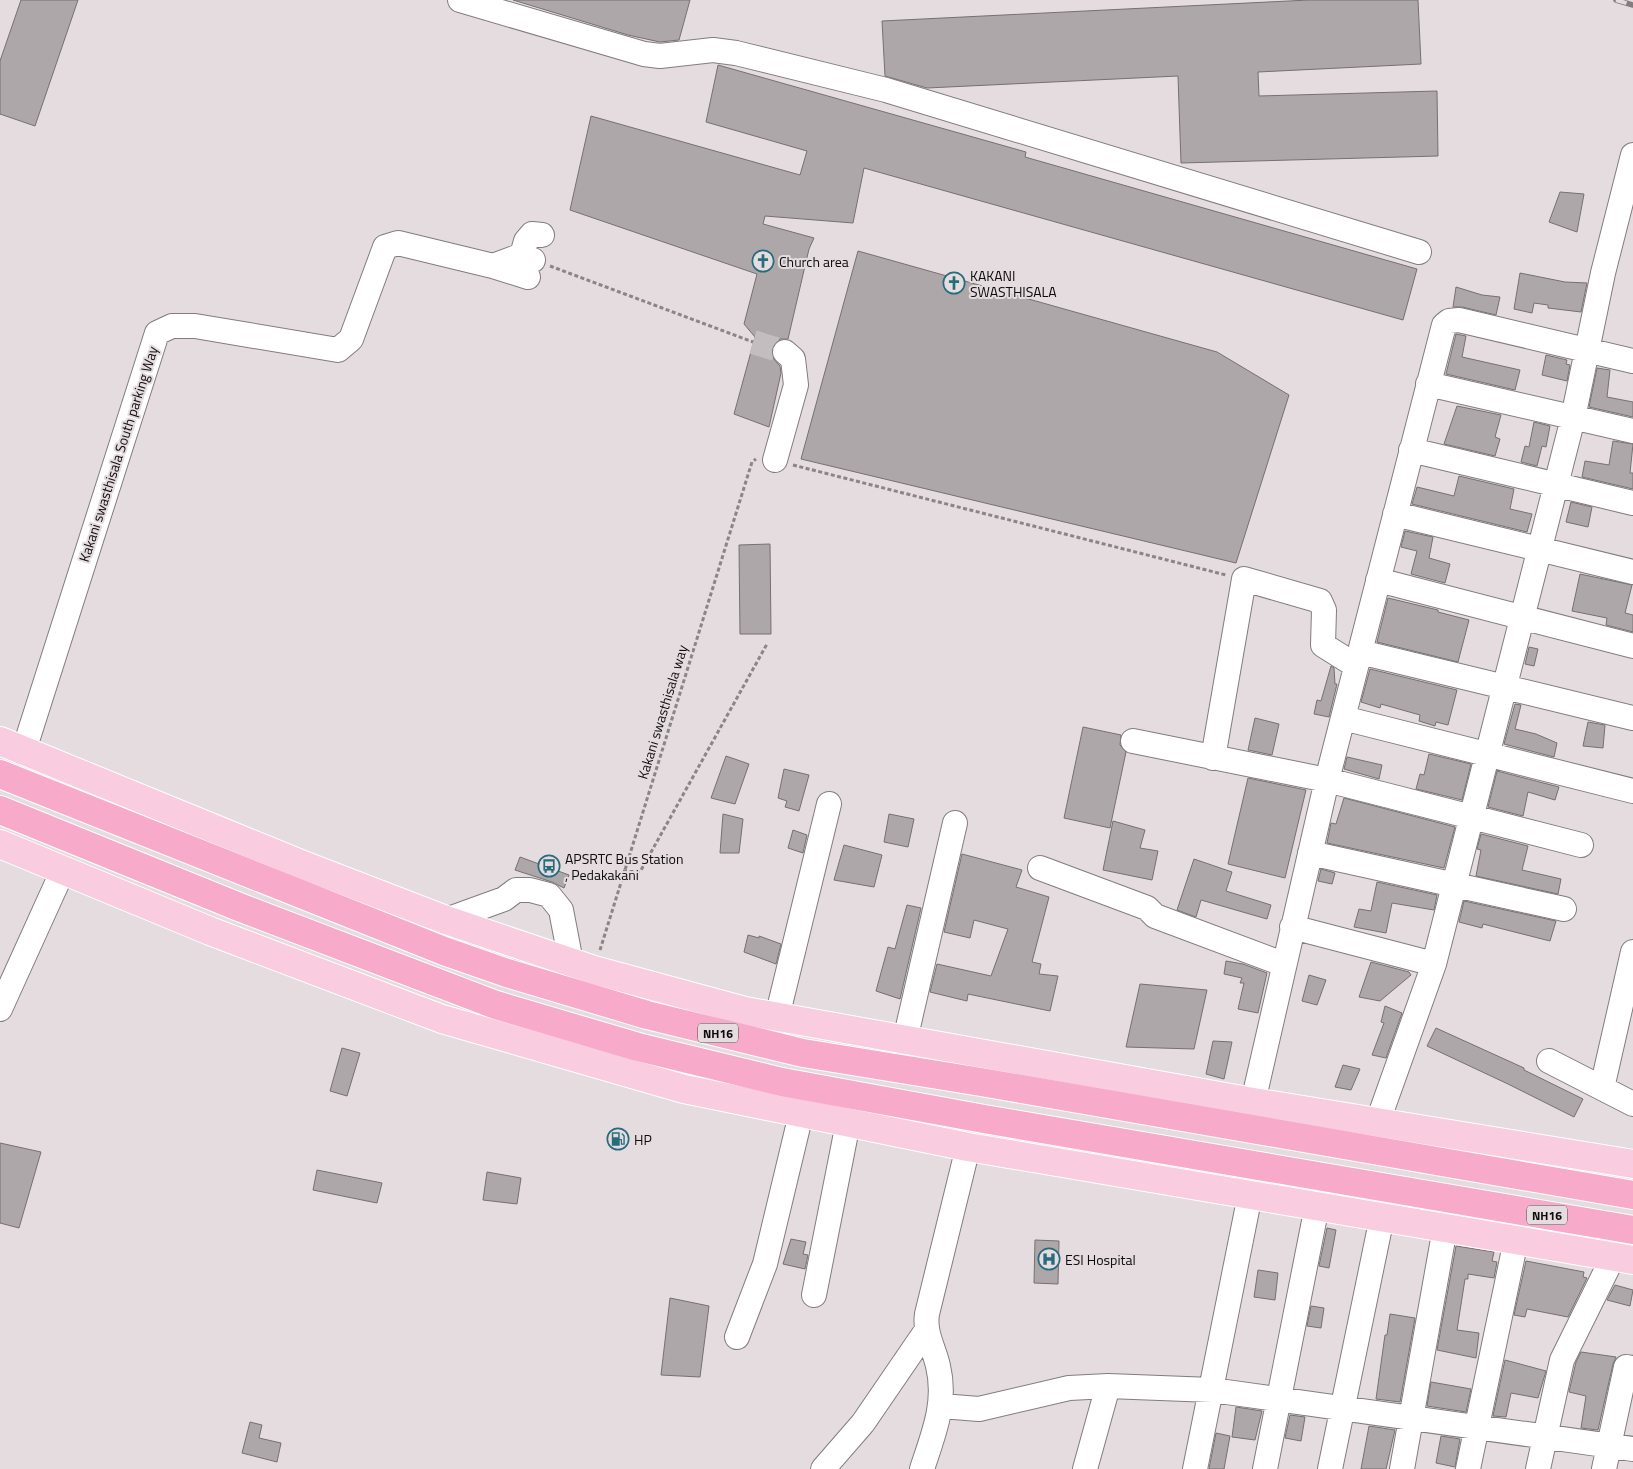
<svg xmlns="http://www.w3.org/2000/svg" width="1633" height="1469" font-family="'Titillium Web',sans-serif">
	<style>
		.building { fill: #aea7a9; stroke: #767072 }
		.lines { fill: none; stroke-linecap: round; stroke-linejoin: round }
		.minor-tunnel { stroke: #c4bdbf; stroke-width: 24; stroke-dasharray: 24 12; stroke-linecap: butt }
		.minor-casing { stroke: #837c7f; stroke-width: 26 }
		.major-casing { stroke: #fff; stroke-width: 30 }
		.highway-casing { stroke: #fff; stroke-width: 30 }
		.path { stroke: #8a8587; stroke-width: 3; stroke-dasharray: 4 2.5; stroke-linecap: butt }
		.minor { stroke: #fff; stroke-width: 24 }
		.major { stroke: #faccdf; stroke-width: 28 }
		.highway { stroke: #f7aaca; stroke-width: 28 }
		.rail-casing { stroke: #827d7f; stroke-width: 5.5 }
		.rail { stroke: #e4dcdf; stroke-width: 4; stroke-dasharray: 11; stroke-linecap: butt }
		.labels { text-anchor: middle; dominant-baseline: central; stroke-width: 4; stroke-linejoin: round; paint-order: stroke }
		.shield { fill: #e4dcdf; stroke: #4e4a4b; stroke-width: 1 }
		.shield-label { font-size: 12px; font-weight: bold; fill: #0e0b0c }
		.poi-label { font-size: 14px; fill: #0e0b0c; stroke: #e4dcdf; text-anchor: start }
		.street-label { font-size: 14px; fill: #0e0b0c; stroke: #e4dcdf }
	</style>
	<rect width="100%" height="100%" fill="#e4dcdf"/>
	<path class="building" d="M21,0H78L35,126L0,114V61Z
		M513,0H690L679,40L660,42L628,35Z
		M1309,0H1418L1421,64L1258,72L1259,96L1437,91L1438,156L1181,163L1178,76L927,88L885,76L882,21Z
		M718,65L1026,152L1025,157L1417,269L1403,320L864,168L853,223L765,216L763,224L814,238L809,249L788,339H780L772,349V357L780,366L781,373L769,427L734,414L755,337L744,324L757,274L570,210L591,116L800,175L807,151L706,122Z
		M1560,192L1584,194L1577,232L1549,222Z
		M858,251L1217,352L1289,395L1236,563L801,459Z
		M1520,273L1565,282L1587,283L1581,312L1548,308V305L1534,303L1532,313L1514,309Z
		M1456,287L1482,295L1500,297L1496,315L1462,307H1453Z
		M1456,334L1466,336L1462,357L1520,370L1515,390L1446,374Z
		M1546,355L1567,360L1566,364L1570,365L1567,381L1542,375Z
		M1597,368L1610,370L1607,397L1633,402V417L1589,407Z
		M1457,406L1501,415L1495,437L1500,439L1495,456L1444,444Z
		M1534,422L1550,426L1546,447L1542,446L1537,466L1521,462L1525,446L1529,447Z
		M1613,441L1633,444L1630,473H1633V489L1582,477L1585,461L1609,465Z
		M1459,476L1514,489L1510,509L1532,514L1527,532L1412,504L1417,487L1454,496Z
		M1571,502L1592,507L1588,527L1566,522Z
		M1405,531L1433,537L1429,558L1450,564L1445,583L1411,574L1417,551L1401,547Z
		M770,544L771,634H740L739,545Z
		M1580,574L1632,585L1625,613L1633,615V632L1606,625L1607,618L1572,611Z
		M1388,598L1438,610V612L1469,620L1458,662L1377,642Z
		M1529,647L1538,649L1534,666L1525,664Z
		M1331,666L1334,668L1335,684H1337L1329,717L1314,714L1317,700L1321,701Z
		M1370,669L1457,690L1448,725L1436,722L1435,726L1419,721L1420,715L1381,704L1380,708L1361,702Z
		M1515,704L1521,705L1515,729L1536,734L1557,743L1554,757L1504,744Z
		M1255,718L1279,724L1272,755L1248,750Z
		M1588,722L1605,725L1603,748L1583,746Z
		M1083,727L1121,735L1120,745L1126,752L1110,828L1064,818Z
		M1429,754L1471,764L1462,800L1416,789L1420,774L1424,775Z
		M726,756L749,764L735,804L711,798Z
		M1347,757L1382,765L1379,779L1344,769Z
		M784,769L809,775L799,811L785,807L787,801L778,798Z
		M1497,771L1559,787L1555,800L1528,792L1523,816L1488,807Z
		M1248,778L1306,790L1285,878L1228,864Z
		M1344,798L1455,827L1444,868L1327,843L1331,823L1336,824Z
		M723,814L743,819L739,853H720Z
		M889,814L914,819L908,847L884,842Z
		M1113,821L1145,830L1140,848L1158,851L1152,880L1103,870Z
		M793,830L807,835L803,853L788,848Z
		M1481,834L1528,846L1522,870L1561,879L1558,894L1476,876L1481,850L1477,849Z
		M844,845L882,855L874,887L834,880Z
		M962,854L1022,870L1016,887L1049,897L1032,962L1041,964L1039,974L1058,976L1050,1011L968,994L967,1001L930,992L937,964L991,976L1008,929L974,920L970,938L944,932Z
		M520,857L569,875L564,888L552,882L515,870Z
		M1194,859L1232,872L1226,891L1271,905L1267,919L1201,900L1196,917L1177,910Z
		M1321,869L1335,873L1332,884L1318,881Z
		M1377,882L1437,895L1434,910L1392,903L1386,933L1354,927L1359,909L1371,911Z
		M1464,901L1556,921L1550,941L1483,924L1482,928L1459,922Z
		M907,905L921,908L900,999L876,991L888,947L895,949Z
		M748,935L759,938V936L781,944L776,964L744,952Z
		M1226,961L1243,964L1267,973L1258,1013L1238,1009L1244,983H1240L1242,978L1224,974Z
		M1371,962L1409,972L1411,975L1380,1001L1359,997Z
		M1309,975L1326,980L1317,1005L1302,1001Z
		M1140,984L1207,990L1194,1049L1126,1047Z
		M1385,1006L1402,1013L1386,1058L1372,1055L1384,1023L1381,1022Z
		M1436,1028L1524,1068V1070L1583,1099L1574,1117L1508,1084L1427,1046Z
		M1213,1041L1232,1042L1224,1079L1206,1074Z
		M342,1048L360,1053L347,1096L330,1091Z
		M1343,1065L1360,1069L1351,1090L1335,1087Z
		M0,1143L41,1152L19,1228L0,1223Z
		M317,1170L382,1183L377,1203L313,1190Z
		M487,1172L521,1178L517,1204L483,1200Z
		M1327,1228L1336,1230L1329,1268L1319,1266Z
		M791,1239L806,1242L803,1254L808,1255L805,1269L783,1264Z
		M1035,1240L1059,1241L1058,1284L1034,1283Z
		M1456,1246L1494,1252L1492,1261L1497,1262L1494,1278L1468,1274V1279H1465L1457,1330L1479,1333L1476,1358L1437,1350Z
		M1526,1261L1584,1272L1583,1277L1587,1278L1568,1317L1527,1309L1525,1317L1514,1315Z
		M1258,1270L1278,1273L1275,1300L1254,1297Z
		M1615,1285L1633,1290L1630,1306L1607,1300Z
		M670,1298L709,1306L700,1377L661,1375Z
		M1311,1306L1324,1308L1321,1328L1307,1326Z
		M1390,1314L1415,1318L1400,1402L1376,1399L1385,1335H1387Z
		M1581,1352L1616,1357L1613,1364L1598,1430L1581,1428L1586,1396L1569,1392L1576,1362Z
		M1505,1360L1546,1371L1538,1398L1511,1393L1506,1417L1493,1416Z
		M1431,1382L1471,1389L1466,1412L1427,1406Z
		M1236,1407L1262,1411L1255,1440L1232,1437Z
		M1290,1415L1305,1417L1301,1441L1285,1438Z
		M250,1422L262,1425L259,1438L281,1443L277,1462L242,1453Z
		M1369,1426L1395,1430L1386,1469H1361Z
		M1216,1433L1230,1436L1224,1469H1209Z
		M1441,1436L1460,1439L1455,1467L1436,1463Z"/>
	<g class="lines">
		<path class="minor-tunnel" d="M753,342L785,352"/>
		<g class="minor-casing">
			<path id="minor" d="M460,0L644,54L660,56L713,50L736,53L886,90L1419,252
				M522,255L526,241L532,234L542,235
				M493,266L528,277
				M1428,384L1633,431
				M1411,450L1633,503
				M775,460L796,385L793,359L785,352
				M1395,514L1633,572
				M1378,580L1633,646
				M1360,652L1633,718
				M1343,718L1633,791
				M1133,741L1327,780L1581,845
				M24,750L157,333L172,326H195L338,350L351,339L385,247L398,243L493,266L522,255L533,260
				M1213,758L1244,579L1320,601L1324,610L1323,645L1350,662L1355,669
				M1310,853L1564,909
				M1040,868L1147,908L1155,916L1283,964
				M446,920L504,899L516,890H530L549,895L561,910L571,962
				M1292,927L1434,964
				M0,1009L63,870
				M777,1017L829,804
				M905,1040L955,823
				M1549,1061L1633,1104
				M1602,1088L1633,952
				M1253,1102L1327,780L1444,325L1449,321L1459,320L1633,361
				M1378,1121L1434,964L1573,418L1603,273L1633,155
				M814,1295L848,1123
				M737,1337L765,1264L801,1114
				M941,1406L979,1409L1069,1388L1108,1386L1212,1390L1633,1449
				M823,1469L863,1423L926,1331
				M922,1469C933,1435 947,1403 938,1366C934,1348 924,1333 927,1314L968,1147
				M1085,1469L1108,1386
				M1195,1469L1250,1195
				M1265,1469L1317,1206
				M1330,1469L1382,1217
				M1402,1469L1445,1228
				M1468,1469L1516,1240
				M1538,1469L1562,1360L1613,1257
				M1604,1469L1626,1367L1633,1368"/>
		</g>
		<g class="major-casing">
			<path id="major" d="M0,741L303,865L446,920L594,970L745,1011L1253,1102L1633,1164
				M0,844L210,931L442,1019L684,1089L968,1147L1633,1260"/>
		</g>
		<g class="highway-casing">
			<path id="highway" d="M0,774L444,951L507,973L647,1015L803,1053L981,1082L1633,1195
				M0,810L239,907L496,1005L638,1047L782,1082L984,1119L1633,1230"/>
		</g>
		<path class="path" d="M550,266L753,342
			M793,465L1226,575
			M623,871L640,872L767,644
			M600,950L752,462L756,459"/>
		<use href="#minor" class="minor"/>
		<use href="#major" class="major"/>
		<use href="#highway" class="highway"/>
		<g class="rail-casing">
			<path id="rail" d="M1616,0L1633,5"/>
		</g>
		<use href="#rail" class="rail"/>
	</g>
	<defs>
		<g id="church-ring" transform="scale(1.125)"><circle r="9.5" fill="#e4dcdf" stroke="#276c7c" stroke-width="1.5"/><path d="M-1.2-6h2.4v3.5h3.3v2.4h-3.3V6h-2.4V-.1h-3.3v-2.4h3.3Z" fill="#276c7c"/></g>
		<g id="bus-ring" transform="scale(1.125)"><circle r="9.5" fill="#e4dcdf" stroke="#276c7c" stroke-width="1.5"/><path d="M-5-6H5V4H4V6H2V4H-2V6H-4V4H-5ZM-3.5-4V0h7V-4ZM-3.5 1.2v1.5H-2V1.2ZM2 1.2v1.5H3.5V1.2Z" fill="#276c7c"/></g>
		<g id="fuel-ring" transform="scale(1.125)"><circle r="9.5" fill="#e4dcdf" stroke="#276c7c" stroke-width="1.5"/><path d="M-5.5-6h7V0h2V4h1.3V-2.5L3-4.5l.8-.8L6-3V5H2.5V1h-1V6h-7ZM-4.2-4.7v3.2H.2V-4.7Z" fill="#276c7c"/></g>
		<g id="hospital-ring" transform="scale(1.125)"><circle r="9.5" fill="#e4dcdf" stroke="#276c7c" stroke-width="1.5"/><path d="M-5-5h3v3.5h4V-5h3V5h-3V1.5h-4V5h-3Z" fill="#276c7c"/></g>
	</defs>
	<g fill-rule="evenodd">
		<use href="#church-ring" x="763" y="261"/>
		<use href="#church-ring" x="954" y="283"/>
		<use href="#bus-ring" x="549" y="866"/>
		<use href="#fuel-ring" x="618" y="1139"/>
		<use href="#hospital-ring" x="1049" y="1259"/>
	</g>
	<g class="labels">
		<g class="shield">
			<rect x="698" y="1023.5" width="40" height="19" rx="4"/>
			<rect x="1527" y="1205.5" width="40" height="19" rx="4"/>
		</g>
		<g class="shield-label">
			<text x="718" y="1033">NH16</text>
			<text x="1547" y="1215">NH16</text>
		</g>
		<g class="poi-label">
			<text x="779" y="261">Church area</text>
			<text x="970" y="275">KAKANI<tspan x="970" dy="16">SWASTHISALA</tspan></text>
			<text x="565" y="858">APSRTC Bus Station<tspan x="565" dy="16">, Pedakakani</tspan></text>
			<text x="634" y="1139">HP</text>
			<text x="1065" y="1259">ESI Hospital</text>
		</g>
		<g class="street-label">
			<text transform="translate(118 454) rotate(-72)">Kakani swasthisala South parking Way</text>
			<text transform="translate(662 712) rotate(-73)">Kakani swasthisala way</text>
		</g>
	</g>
</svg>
